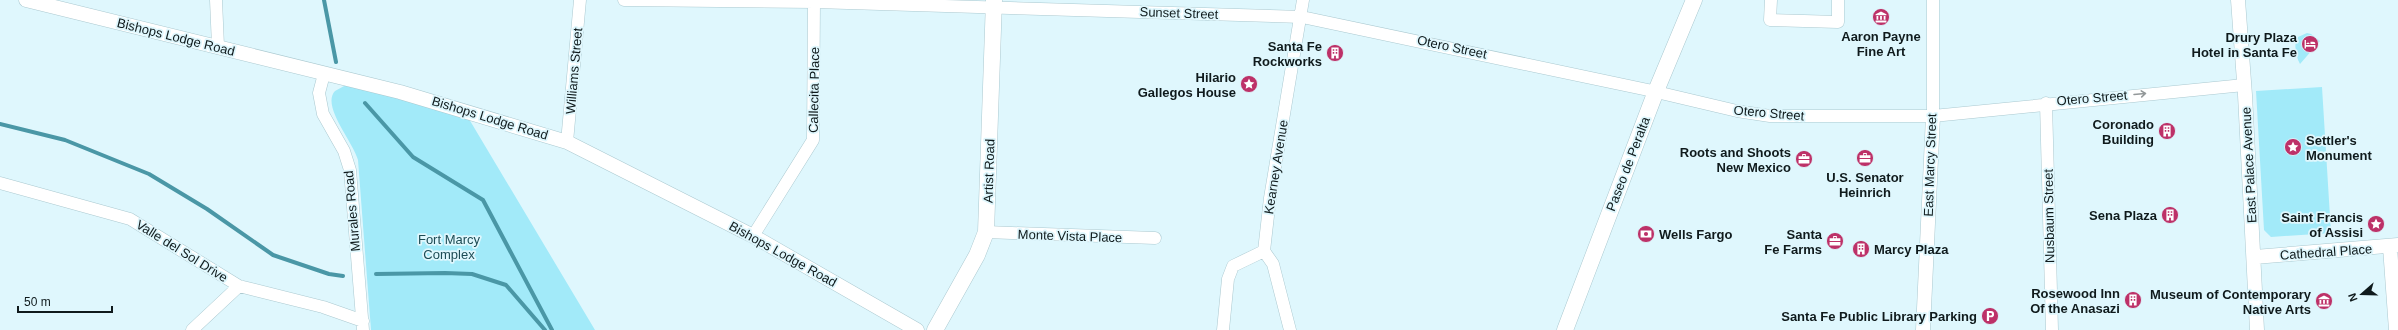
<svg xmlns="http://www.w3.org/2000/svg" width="2398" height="330" font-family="Arial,sans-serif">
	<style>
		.green { fill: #a2eaf9 }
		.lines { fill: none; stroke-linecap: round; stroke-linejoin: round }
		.stream { stroke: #4a97a6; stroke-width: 4 }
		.minor-casing { stroke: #abc9d0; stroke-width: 13 }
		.tertiary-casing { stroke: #abc9d0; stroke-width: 15 }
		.secondary-casing { stroke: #abc9d0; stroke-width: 17 }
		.minor { stroke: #fff; stroke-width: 12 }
		.tertiary { stroke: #fff; stroke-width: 14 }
		.secondary { stroke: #fff; stroke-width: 16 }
		.oneway { stroke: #939899 }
		.labels { text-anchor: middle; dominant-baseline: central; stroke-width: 3.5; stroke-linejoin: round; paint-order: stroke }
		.street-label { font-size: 13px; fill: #0f1a1c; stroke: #dff7fd }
		.poi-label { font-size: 13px; font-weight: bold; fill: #0f1a1c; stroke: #dff7fd; text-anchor: end }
		.park-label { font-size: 13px; fill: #1d4c55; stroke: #dff7fd }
	</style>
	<rect width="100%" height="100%" fill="#dff7fd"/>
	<path class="green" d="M2307,33L2311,34L2320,41L2300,64C2296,56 2293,45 2298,37Z
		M346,85L466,114L595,330H371L358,160C353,141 321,106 335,91Z
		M2322,87L2331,233L2271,237L2264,230L2256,91Z"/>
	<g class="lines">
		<path class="stream" d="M324,0L336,62
			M365,103L413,157L483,200L552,330
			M0,124L65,140L149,174L207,209L273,255L329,274L343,276
			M376,274L445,273L472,274L506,285L545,330"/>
		<g class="minor-casing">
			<path id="minor" d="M216,0L218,46
				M624,0L815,2L1302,17L1648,90L1737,111L1770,116H1933L2244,85
				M1771,0L1770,20L1838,22V0
				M324,74L319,93L323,114L344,151L350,170L363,330
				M2046,103L2052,330
				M1933,116V0
				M567,142L580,0
				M0,183L130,219L239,286L323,307L363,321
				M986,232L1155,238
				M753,236L813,140L814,0
				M192,330L239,286
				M1223,330L1228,279L1233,266L1264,251
				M1290,330L1273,264L1264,251L1270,198L1303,0"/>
		</g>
		<g class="tertiary-casing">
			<path id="tertiary" d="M26,0L400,92L567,142L753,236L917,330
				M2238,0L2245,95L2257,330
				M2390,247L2396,330
				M2255,257L2398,245
				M1923,330L1933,116"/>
		</g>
		<g class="secondary-casing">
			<path id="secondary" d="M935,330L977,255L986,232L994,0
				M1565,330L1656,91L1694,0"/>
		</g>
		<use href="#minor" class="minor"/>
		<use href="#tertiary" class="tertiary"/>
		<use href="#secondary" class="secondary"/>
	</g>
	<defs><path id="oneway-shaft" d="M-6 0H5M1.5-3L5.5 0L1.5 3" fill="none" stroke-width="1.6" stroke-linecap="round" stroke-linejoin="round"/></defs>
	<use class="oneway" href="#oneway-shaft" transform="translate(2140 94) rotate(-5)"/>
	<defs>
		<g id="museum-disc" transform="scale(0.9)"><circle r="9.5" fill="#bd3168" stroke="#dff7fd"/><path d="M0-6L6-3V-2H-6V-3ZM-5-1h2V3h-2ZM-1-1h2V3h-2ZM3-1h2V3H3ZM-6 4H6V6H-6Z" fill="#fff"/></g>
		<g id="hotel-disc" transform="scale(0.9)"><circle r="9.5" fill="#bd3168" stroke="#dff7fd"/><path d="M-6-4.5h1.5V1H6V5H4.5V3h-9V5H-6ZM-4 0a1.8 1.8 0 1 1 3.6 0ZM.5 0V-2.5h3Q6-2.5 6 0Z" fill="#fff"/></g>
		<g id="building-disc" transform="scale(0.9)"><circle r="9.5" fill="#bd3168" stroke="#dff7fd"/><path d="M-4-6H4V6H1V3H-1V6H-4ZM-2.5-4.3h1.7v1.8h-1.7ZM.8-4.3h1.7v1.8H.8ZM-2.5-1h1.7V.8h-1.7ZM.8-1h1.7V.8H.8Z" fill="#fff"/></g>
		<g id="sight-disc" transform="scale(0.9)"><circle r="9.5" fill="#bd3168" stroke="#dff7fd"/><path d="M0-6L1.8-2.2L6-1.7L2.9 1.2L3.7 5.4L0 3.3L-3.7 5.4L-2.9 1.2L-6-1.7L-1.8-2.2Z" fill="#fff"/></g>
		<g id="office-disc" transform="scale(0.9)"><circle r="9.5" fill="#bd3168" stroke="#dff7fd"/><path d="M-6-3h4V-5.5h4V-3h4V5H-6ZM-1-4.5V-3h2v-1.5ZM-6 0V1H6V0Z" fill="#fff"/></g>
		<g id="bank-disc" transform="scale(0.9)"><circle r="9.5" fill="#bd3168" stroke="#dff7fd"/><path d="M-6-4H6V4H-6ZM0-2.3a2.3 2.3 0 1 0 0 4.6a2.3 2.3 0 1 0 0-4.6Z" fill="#fff"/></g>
		<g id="parking-disc" transform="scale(0.9)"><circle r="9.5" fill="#bd3168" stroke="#dff7fd"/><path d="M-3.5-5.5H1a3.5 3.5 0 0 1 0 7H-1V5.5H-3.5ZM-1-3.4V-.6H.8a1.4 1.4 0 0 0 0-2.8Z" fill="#fff"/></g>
	</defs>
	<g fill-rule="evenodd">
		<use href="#museum-disc" x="1881" y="17"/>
		<use href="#hotel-disc" x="2310" y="44"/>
		<use href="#building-disc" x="1335" y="53"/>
		<use href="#sight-disc" x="1249" y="84"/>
		<use href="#building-disc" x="2167" y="131"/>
		<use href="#sight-disc" x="2293" y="147"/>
		<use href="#office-disc" x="1865" y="158"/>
		<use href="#office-disc" x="1804" y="159"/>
		<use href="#building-disc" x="2170" y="215"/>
		<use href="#sight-disc" x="2376" y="224"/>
		<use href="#bank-disc" x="1646" y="234"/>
		<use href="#office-disc" x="1835" y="241"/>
		<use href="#building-disc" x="1861" y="249"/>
		<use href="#building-disc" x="2133" y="300"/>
		<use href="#museum-disc" x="2324" y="301"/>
		<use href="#parking-disc" x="1990" y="316"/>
	</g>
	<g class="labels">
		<g class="street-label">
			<text transform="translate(1179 13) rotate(2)">Sunset Street</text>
			<text transform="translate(176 37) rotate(14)">Bishops Lodge Road</text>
			<text transform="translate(1452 47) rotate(12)">Otero Street</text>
			<text transform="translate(574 71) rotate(-85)">Williams Street</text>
			<text transform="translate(814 90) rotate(-89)">Callecita Place</text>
			<text transform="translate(2092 98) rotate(-5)">Otero Street</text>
			<text transform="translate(1769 113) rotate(5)">Otero Street</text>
			<text transform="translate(490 118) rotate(17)">Bishops Lodge Road</text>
			<text transform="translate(1628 164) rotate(-69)">Paseo de Peralta</text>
			<text transform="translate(1930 165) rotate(-88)">East Marcy Street</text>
			<text transform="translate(2249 165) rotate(-93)">East Palace Avenue</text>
			<text transform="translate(1276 167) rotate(-81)">Kearney Avenue</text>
			<text transform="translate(989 171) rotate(-88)">Artist Road</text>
			<text transform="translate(352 211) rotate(-95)">Murales Road</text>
			<text transform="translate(2049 216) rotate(-91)">Nusbaum Street</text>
			<text transform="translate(1070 236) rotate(2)">Monte Vista Place</text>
			<text transform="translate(182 251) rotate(32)">Valle del Sol Drive</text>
			<text transform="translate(2326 252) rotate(-4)">Cathedral Place</text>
			<text transform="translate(783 254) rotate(29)">Bishops Lodge Road</text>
		</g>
		<g class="poi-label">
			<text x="1881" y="36" text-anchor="middle">Aaron Payne<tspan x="1881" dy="15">Fine Art</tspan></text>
			<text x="2297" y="37">Drury Plaza<tspan x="2297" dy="15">Hotel in Santa Fe</tspan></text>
			<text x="1322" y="46">Santa Fe<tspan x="1322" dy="15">Rockworks</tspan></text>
			<text x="1236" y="77">Hilario<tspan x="1236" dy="15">Gallegos House</tspan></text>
			<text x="2154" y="124">Coronado<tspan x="2154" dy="15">Building</tspan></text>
			<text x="2306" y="140" text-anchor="start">Settler's<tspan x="2306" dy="15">Monument</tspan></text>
			<text x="1791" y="152">Roots and Shoots<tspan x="1791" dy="15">New Mexico</tspan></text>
			<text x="1865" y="177" text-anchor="middle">U.S. Senator<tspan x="1865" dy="15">Heinrich</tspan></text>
			<text x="2157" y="215">Sena Plaza</text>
			<text x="2363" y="217">Saint Francis<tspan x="2363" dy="15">of Assisi</tspan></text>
			<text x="1659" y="234" text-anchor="start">Wells Fargo</text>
			<text x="1822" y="234">Santa<tspan x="1822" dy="15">Fe Farms</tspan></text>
			<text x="1874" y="249" text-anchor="start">Marcy Plaza</text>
			<text x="2120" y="293">Rosewood Inn<tspan x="2120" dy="15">Of the Anasazi</tspan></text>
			<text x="2311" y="294">Museum of Contemporary<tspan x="2311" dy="15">Native Arts</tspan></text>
			<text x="1977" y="316">Santa Fe Public Library Parking</text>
		</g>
		<g class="park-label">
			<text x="449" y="239">Fort Marcy<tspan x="449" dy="15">Complex</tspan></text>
		</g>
	</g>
	<g transform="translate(2362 294) rotate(250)" stroke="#dff7fd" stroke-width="3" paint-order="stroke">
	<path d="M0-3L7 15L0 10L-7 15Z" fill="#0f1a1c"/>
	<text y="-6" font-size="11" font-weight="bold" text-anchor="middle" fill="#0f1a1c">N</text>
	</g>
	<path d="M18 306v6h94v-6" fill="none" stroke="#0f1a1c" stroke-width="2"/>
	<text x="24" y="306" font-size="12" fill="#0f1a1c" stroke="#dff7fd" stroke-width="3" paint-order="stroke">50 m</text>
</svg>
